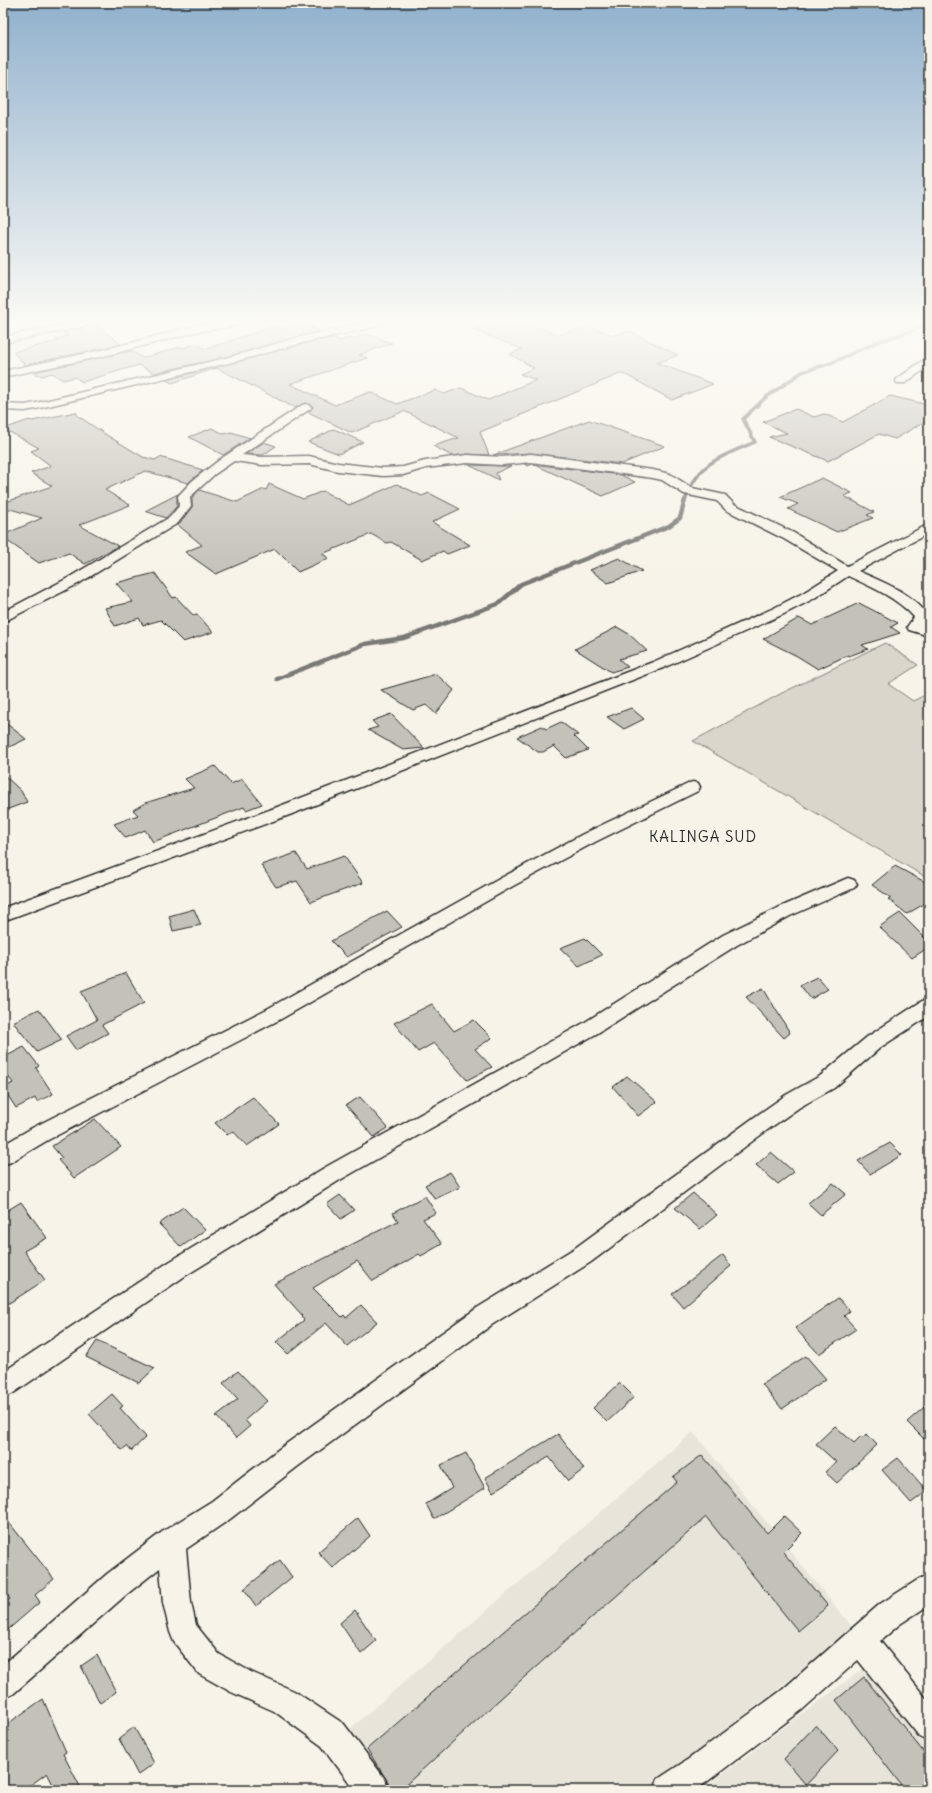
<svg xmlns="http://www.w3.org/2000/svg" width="932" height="1793" viewBox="0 0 932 1793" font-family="Delius,sans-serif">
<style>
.built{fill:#e8e4da}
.green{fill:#dad6cc;stroke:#82807c}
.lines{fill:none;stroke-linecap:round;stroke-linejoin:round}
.stream-far1{stroke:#7a7874;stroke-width:3.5}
.stream{stroke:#7a7874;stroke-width:4.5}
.building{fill:#c4c1b9;stroke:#2b2b2b}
.minor-casing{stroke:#2b2b2b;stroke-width:3}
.minor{fill:#f7f3e8;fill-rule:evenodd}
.labels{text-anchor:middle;stroke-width:4;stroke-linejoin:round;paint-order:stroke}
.quarter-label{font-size:15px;letter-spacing:1px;fill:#2b2b2b;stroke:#f7f3e8}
</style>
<rect width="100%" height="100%" fill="#f7f3e8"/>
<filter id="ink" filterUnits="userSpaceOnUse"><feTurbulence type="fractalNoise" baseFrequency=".025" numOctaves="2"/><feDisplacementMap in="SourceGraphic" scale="8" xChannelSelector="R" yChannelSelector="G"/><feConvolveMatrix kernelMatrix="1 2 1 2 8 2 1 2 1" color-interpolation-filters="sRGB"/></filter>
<g filter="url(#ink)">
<g class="built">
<path d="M693,1432l161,197 -204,161h-264l-42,-56z"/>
<path d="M865,1667l64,76v47h-228z"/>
</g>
<path class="green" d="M885,643l33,22 -30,19 25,17 16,-8v186l-236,-138 89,-48z"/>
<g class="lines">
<path class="stream-far1" d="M685,501c12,-39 36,-44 70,-59l-12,-23 22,-21 37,-26 29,-9 46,-21 52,-17"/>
<path class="stream" d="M277,679l88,-35 39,-6 94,-34 23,-20 148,-58 11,-8 5,-18"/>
</g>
<g class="building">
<path d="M93,323l28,21 -96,21 -12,-13 45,-11 -2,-2 12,-3 -5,-4 23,-5z"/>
<path d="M301,323l18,8 -89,25 -76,17 -15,-8 -57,17 -7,-5 -12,3 -11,-7 -10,3 -4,-2 -3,1 -2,-3 98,-21 12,7 37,-11 3,1 13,-4 10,5 68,-23 5,4z"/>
<path d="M495,323h7l10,4 14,-4 33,12 29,-9 25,9 16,-4 49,24 -21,8 56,21 -41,16 -46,-25 -6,-1 -140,58 9,23 -22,-1 -15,2 -19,-10 26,-8 -55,-27 -52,22 -44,-21 5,-5 -6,-4 -12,5 -78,-40 -45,15 -6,-3 140,-37 27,-5 7,3 9,-3 4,1 14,-5 25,9 -33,12 8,3 -77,26 45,21 35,-13 27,12 38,-14 9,4 17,-6 27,12 48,-20 -16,-6 14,-6 -24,-14 12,-5 -49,-19z"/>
<path d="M890,396l39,9v14l-34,20 -16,-5 -51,27 -59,-24 18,-4 -24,-11 33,-13 18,8 10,-3 19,8z"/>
<path d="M76,412l2,4 30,20 35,21 12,3 5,-3 43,13 -15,13 -43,-12 -40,19 25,15 -51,20 39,21 -33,18 -16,-11 -30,10 -36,-25v-3l39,-17 -39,-11v-4l49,-17 -21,-13 20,-7 -20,-15 8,-3 -35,-19 25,-9 3,1z"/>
<path d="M589,420l76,26 -43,18 -91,-11 -38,2z"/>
<path d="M212,428l12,6 7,-2 19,6 -27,17 -34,-18z"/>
<path d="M334,429l29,13 -24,12 -31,-12z"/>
<path d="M264,442l12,4 -13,9 -17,-1z"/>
<path d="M524,464h7l90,11 14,7 -32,14 -70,-32 -5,2z"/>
<path d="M469,465l33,1h9l-15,7 3,7z"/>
<path d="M822,478l30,15 -8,3 30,16 -7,3 6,3 -36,14 -49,-23 10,-5 -18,-7z"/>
<path d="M269,484l34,15 20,-8 26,14 48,-21 25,12 7,-3 31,16 -28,13 38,23 -23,9 -4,-3 -21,9 -31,-18 -4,1 -16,-9 -49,20 7,4 -31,14 -23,-23 -59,25 -31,-22 17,-7 -24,-20 14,-18v-9l7,-8 38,12 27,-13 2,1z"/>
<path d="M178,494l-1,2v10l-11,12 -21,-7z"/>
<path d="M619,558l23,13 -34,12 -18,-13z"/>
<path d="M155,573l18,25 3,-1 17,18 4,-1 16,18 -30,10 -22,-22 -18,5 -4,-7 -24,8 -10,-18 28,-6 -17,-19z"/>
<path d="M859,603l39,20 -7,4 9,6 -38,12 6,4 -19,7 -1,-1 -30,14 -21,-13 -34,-17 36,-21 13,7z"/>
<path d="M617,627l12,7 18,17 -28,8 9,8 -17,5 -36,-23z"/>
<path d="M436,674l18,16 -18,24 -10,-9 -13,5 -32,-20z"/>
<path d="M631,708l13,11 -20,10 -17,-12z"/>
<path d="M391,714l33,34 -21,2 -35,-20 10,-3 -6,-6z"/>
<path d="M3,721l23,18 -23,11z"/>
<path d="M561,722l17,13 -4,1 14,14 -22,8 -12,-12 -11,6h-5l-21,-15 25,-11 4,3z"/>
<path d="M215,766l16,18 11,-5 20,25 -16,6 -2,-3 -91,35 -8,-12 -19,8 -12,-14 24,-9 -5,-5 12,-7 49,-15 -9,-9z"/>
<path d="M3,774l18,17 6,11 -24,9z"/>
<path d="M296,853l11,16 37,-13 19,27 -52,19 -14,-21 -21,6 -15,-22z"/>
<path d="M895,866l34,18v17l-22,13 -19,-15 3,-1 -19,-13z"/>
<path d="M194,909l7,16 -28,6 -4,-15z"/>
<path d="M387,911l15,16 -55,30 -16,-16z"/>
<path d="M900,913l29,29v5l-17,11 -33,-31z"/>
<path d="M585,938l17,17 -23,11 -19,-18z"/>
<path d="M126,973l18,30 -42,22 6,8 -32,17 -10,-14 31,-16 -16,-29z"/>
<path d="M817,977l11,12 -17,10 -11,-14z"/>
<path d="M763,988l27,45 -6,5 -38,-41z"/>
<path d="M432,1004l22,27 20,-11 18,18 -17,11 17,18 -25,13 -33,-37 -16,9 -24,-29z"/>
<path d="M39,1009l23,31 -25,12 -24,-30z"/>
<path d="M24,1047l15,19 -3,2 17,26 -16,8 -2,-4 -19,10 -13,-20 10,-5 -10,-13v-12z"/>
<path d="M627,1076l30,26 -19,14 -25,-29z"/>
<path d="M253,1097l26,27 -32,22 -14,-15 -6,4 -12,-12z"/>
<path d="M360,1097l28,31 -14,9 -28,-32z"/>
<path d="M95,1119l26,28 -47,31 -16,-18 4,-2 -10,-12z"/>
<path d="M890,1143l12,12 -32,19 -12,-13z"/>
<path d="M771,1152l23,20 -16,12 -22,-19z"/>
<path d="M450,1172l10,15 -25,12 -10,-14z"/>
<path d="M833,1183l13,11 -25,21 -13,-12z"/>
<path d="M693,1193l24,22 -17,14 -25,-21z"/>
<path d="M340,1195l14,15 -13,9 -14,-15z"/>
<path d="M425,1196l11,17 -13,6 19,25 -21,12 -2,-2 -46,27 -16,-20 -44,27 29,29 2,-2 2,3 15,-13 16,17 -30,24 -21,-23 -38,31 -12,-12 28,-22 -3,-4 1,-1 -28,-31 124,-63 -5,-8z"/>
<path d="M21,1202l26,36 -23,13 21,29 -42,27v-94z"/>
<path d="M183,1207l22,23 -24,17 -22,-23z"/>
<path d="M723,1255l8,11 -48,41 -11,-13z"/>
<path d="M838,1298l12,13 -6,5 12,13 -37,25 -24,-26z"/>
<path d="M97,1341l58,27 -16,15 -53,-26z"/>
<path d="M806,1356l20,23 -44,30 -20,-25z"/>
<path d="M238,1371l29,30 -22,19 5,6 -14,12 -20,-22 22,-17 -15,-16z"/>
<path d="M620,1383l14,14 -27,25 -14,-14z"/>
<path d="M112,1394l11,12 -3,2 26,29 -15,14 -4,-5 -5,4 -33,-36z"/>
<path d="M929,1403v41l-22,-22z"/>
<path d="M835,1426l19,17 7,-7 2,1 4,-3 10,11 -40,38 -12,-11 11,-10 -20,-18z"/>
<path d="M558,1434l26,35 -16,12 -19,-24 -56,35 -8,-14z"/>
<path d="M466,1453l19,35 -51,31 -8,-15 26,-16 -11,-23z"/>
<path d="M702,1455l65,78 17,-17 18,17 -19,19 45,54 -30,25 -92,-114 -195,172 -111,101h-7l-26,-41 310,-267 -4,-5z"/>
<path d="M898,1458l29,33 -16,12 -29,-33z"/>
<path d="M3,1515l51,64 -19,16 5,7 -37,32v-29l7,-6 -7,-10z"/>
<path d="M358,1518l12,18 -37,32 -15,-16z"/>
<path d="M280,1560l12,17 -36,29 -12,-17z"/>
<path d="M355,1610l21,31 -15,13 -21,-31z"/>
<path d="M97,1655l19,37 -16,11 -19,-37z"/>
<path d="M864,1677l65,82v31h-24l-69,-90z"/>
<path d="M43,1699l23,53 -3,2 19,36h-26l-9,-17 -23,17h-21v-63z"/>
<path d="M816,1725l22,26 -32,34 -22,-26z"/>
<path d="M134,1727l20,36 -16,12 -19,-36z"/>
</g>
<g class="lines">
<defs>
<g id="minor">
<path d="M73,323h18l-5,3 -83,17v-6z"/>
<path d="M216,323h23l-5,3 -38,6 -88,23 -105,22v-6l104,-22 88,-23z"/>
<path d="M365,323h18l-1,2 -76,17 -69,19 -201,48 -11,2 -22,-1v-6l22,1 11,-2 194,-46 74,-21z"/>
<path d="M929,358v8l-24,17h-8l-1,-2 1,-2 28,-20z"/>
<path d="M306,404l6,3 -2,2 -68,46 20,2 47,-1 29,7 45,5 20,-1 22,-6 42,-6 35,2 29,-3 122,16 17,4 22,14 33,7 9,9 60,29 53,33 82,-42v9l-71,38c25,11 55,22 71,46l-6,8 6,2v9l-20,-6 -2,-3 7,-10c-17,-19 -42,-30 -66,-41l-35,23 -29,15 -121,54 -371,146 -289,107v-13l277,-102 373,-144 121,-54 29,-15 35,-22 -54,-32 -58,-29 -9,-9 -33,-7 -22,-14 -9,-2 -122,-16 -29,3 -35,-2 -41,5 -23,7 -20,1 -45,-5 -29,-7 -47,1 -28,-4 -19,13 -25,23 1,9 -13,17 -100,61 -75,38v-10l65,-34 102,-61 9,-11 -1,-10 14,-15 30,-23 80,-53z"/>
<path d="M692,782l6,1 2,4 -2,4 -103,51 -82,44 -232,133 -233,121 -37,22 -8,3v-20l29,-17 235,-119 234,-131 82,-44z"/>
<path d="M848,878l6,2 3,4 -3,4 -64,28 -53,29 -141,89 -256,146 -155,96 -173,118 -9,4v-26l166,-110 155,-94 258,-144 141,-89 55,-27z"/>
<path d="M929,999v17l-48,31 -47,41 -34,19 -30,21 -179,134 -98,62 -196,143 -67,52 -44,30 5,54 5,22 23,29 32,18 43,19 50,33 41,55 4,11h-34l-33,-44 -48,-35 -43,-19 -32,-18 -25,-32 -4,-10 -7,-29 -3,-35 -33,26 -114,100 -10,5v-34l104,-91 55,-42 50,-31 67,-52 198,-141 98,-60 181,-132 30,-21 34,-19 47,-39 55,-36z"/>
<path d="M929,1575v30l-29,19 -20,17 49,61v39l-10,-5 -61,-76 -56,50 -106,80h-42l4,-11 32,-21 92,-68 98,-86 39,-25z"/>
</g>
</defs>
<use href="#minor" class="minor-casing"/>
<use href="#minor" class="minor"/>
</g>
</g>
<linearGradient id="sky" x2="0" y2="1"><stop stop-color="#91b1cd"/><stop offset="0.56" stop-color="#fbfaf5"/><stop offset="1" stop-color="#fbfaf5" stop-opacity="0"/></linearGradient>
<rect width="932" height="574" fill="url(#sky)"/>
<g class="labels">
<g class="quarter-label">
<text x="703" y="842">KALINGA SUD</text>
</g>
</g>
<rect width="932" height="1793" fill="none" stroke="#f7f3e8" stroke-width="16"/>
<rect x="8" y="8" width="916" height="1777" fill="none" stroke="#2b2b2b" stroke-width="1.5" filter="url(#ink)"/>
</svg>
